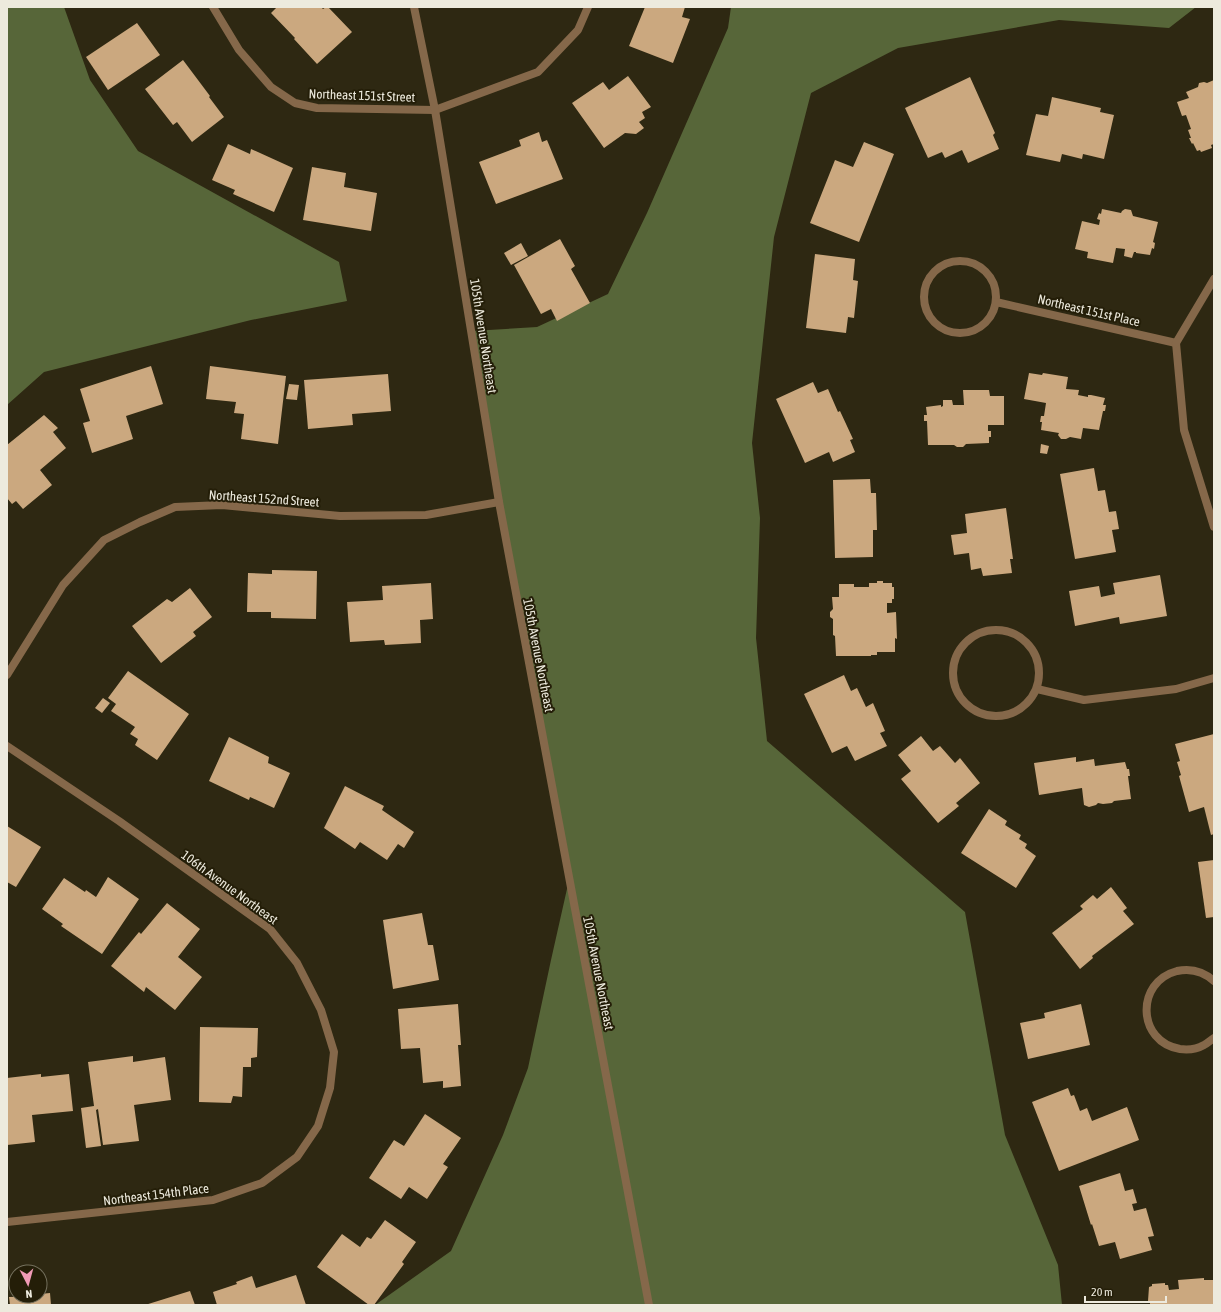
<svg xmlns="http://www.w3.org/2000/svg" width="1221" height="1312" viewBox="0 0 1221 1312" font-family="'Asap Condensed',sans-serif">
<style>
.forest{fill:#576639}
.building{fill:#cba87f}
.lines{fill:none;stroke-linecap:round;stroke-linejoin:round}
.minor{stroke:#85684a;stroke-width:8}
.labels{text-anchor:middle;stroke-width:4;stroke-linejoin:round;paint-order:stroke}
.street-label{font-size:13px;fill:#edeadd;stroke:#241e08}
</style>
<rect width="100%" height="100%" fill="#2e2812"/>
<g class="forest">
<path d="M7,7h57l26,73 48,71 201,111 8,39 -96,19 -207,52 -37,33z"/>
<path d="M731,7h465l-27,21 -110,-8 -161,28 -87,45 -37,144 -22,206 8,75 -4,120 11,103 198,171 40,223 53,130 4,40h-687l76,-54 52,-116 25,-67 23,-108 18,-80 -97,-549 65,-4 71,-33 39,-81 81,-185z"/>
</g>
<g class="building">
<path d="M277,7h44l2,2 3,-2h2l24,25 -35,32 -23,-25 1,-1 -24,-25z"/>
<path d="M645,7h40l-3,10 8,2 -17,44 -44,-17z"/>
<path d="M137,23l23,32 -52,35 -22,-33z"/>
<path d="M183,60l27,36 -1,1 15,20 -32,25 -15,-20 -4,3 -28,-36z"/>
<path d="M628,76l23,31 -9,5 3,6 -6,4 5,6 -8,6 -11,-1 -21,15 -32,-45 31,-21 6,8z"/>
<path d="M970,77l25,56 -2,2 6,14 -31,14 -6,-13 -17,8 -3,-6 -14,6 -23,-50z"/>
<path d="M1214,80v58l-1,1 1,5 -3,1 1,3 -11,4 -1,-2 -3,1 -4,-8 -1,1 -3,-6h2l-3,-8 3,-1 -5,-14 -4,1 -5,-14 12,-4 -3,-6 12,-5 1,-4 5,-1 3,1z"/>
<path d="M1052,97l49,11 -1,4 14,3 -10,44 -21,-5 -1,5 -20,-5 -2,8 -34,-7 10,-41 12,2z"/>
<path d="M539,132l3,10 5,-2 16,39 -67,25 -17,-42 42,-16 -2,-6z"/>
<path d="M864,142l30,12 -35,88 -49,-19 25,-63 18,7z"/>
<path d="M228,144l22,10 1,-5 42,19 -19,44 -41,-18 2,-4 -23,-10z"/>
<path d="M312,167l34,6 -2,14 33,6 -6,38 -68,-11z"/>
<path d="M1102,209l19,4 1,-2 3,-2 6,1 2,6 25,6 -5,20 2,1 -1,6 -2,-1 -2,7 -14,-2v-1h-2l-2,6 -8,-2 1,-7 -9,-1 -3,15 -26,-5 1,-6 -13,-3 7,-28 17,4 1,-5 -3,-1 2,-6 2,1z"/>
<path d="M560,239l15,27 -4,3 19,34 -33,18 -6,-12 -10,5 -27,-49z"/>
<path d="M521,243l7,13 -17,9 -7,-12z"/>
<path d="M815,254l40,5 -2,21 5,1 -4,37 -6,-1 -2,16 -40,-5z"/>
<path d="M151,366l12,38 -37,12 7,23 -41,14 -9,-30 7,-2 -10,-32z"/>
<path d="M210,366l76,10 -8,68 -37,-5 3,-25 -10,-1 2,-11 -30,-3z"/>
<path d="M1029,373l13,2 1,-2 25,4 -2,12 13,1 -1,5 10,2v-2h3l14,3 -2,7h3l-1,6h-2l-4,19 -16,-2 -2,11 -11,-2 -4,2h-5l-3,-4 1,-2 -18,-3 1,-8h-2l1,-6h3l2,-13 -22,-4z"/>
<path d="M388,374l3,37 -39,3 1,11 -45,4 -4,-49z"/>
<path d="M813,382l5,11 10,-4 10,23 2,-1 13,28 -3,1 5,12 -22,10 -4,-10 -24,11 -29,-64z"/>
<path d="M289,384l10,1 -2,15 -11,-1z"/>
<path d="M963,390h26l1,6h14v29h-16v6h3v6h-2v6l-23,1 -3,3h-6l-3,-2h-26l-1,-24h-3v-6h3l-1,-8 15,-2v2l2,-1v-6h9l1,5h11z"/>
<path d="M44,415l14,13 -5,4 13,16 -26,22 12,15 -29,24 -7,-8 -4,3 -5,-6v-53z"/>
<path d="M1041,444l8,2 -2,8 -7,-1z"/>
<path d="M1094,468l4,23 7,-1 4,22 7,-1 3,18 -7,1 4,22 -41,7 -15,-85z"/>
<path d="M870,479l1,14h5l1,37h-4v27l-38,1 -2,-78z"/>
<path d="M1006,508l7,51h-3l2,14 -29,3 -2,-8 -10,2 -2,-17 -15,2 -3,-20 16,-2 -2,-19z"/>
<path d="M272,570l45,1 -1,48 -45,-1v-6h-24l1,-39 24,1z"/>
<path d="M1160,575l7,41 -47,8 -1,-7 -44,9 -6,-35 30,-5 2,11 14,-3 -2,-11z"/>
<path d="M877,581h6v2h9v4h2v12h-2v4h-5v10l9,-1 1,27 -2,-1v14h-18v3h-6v1h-35l-1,-20 -2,-1v-16l-3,-2v-5l3,-3 -1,-12h7v-13h15v3h15v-4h8z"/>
<path d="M431,583l2,36 -13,1 1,23 -36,2 -1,-5 -34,2 -3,-40 36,-2 -1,-14z"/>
<path d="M190,588l22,29 -19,15 3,4 -35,27 -29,-37 35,-27 5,3z"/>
<path d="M128,671l61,43 -32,46 -22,-15 3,-6 -8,-5 5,-7 -24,-16 5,-7 -8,-6z"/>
<path d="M844,675l7,16 6,-3 9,19 7,-4 12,28 -5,2 7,13 -32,15 -8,-15 -15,7 -28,-59z"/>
<path d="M103,698l7,5 -8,10 -7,-5z"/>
<path d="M1214,734v100l-3,1 -7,-28 -15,5 -10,-36 2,-1 -4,-13 3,-1 -5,-17z"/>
<path d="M921,736l12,15 7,-5 15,17 5,-5 20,25 -24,20 3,3 -21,17 -37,-44 10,-8 -13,-16z"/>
<path d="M229,737l40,20 -1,6 22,10 -16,35 -24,-11 -1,3 -40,-19z"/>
<path d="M1076,757v5l18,-3 1,7 30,-4 2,7h2l1,7h-2l3,23 -17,2 -2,2 -9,1 -5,-1 -2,2 -7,2 -5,-2 -2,-17 -43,7 -5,-32z"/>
<path d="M345,786l39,20 -2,4 32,22 -10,16 -6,-4 -11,16 -27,-18 -5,7 -31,-21z"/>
<path d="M989,809l18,12 -2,4 16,10 -2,4 8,5 -2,4 11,8 -20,32 -55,-35z"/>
<path d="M7,826l34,21 -25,40 -9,-5z"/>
<path d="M1214,860v57l-8,1 -8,-56z"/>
<path d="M108,877l31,22 -37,55 -41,-28 2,-2 -21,-15 22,-31 21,14 1,-2 10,7z"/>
<path d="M1111,887l16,21 -4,3 11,13 -42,32 1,2 -13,11 -28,-36 31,-24 -3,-3 13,-11 4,4z"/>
<path d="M167,903l33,26 -22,28 24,20 -27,33 -29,-23 -2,5 -33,-26 28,-34 2,2z"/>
<path d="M422,913l6,32h5l6,35 -46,9 -10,-69z"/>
<path d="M458,1004l3,41h-3l3,41 -18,2v-7l-20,2 -3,-35 -19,1 -3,-40z"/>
<path d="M1081,1004l9,41 -62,14 -8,-36 25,-5 -1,-5z"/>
<path d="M200,1027l58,1 -1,29 -6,1v9h-8l-1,30 -9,-1 -2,7 -32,-1z"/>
<path d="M133,1056v6l32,-5 6,43 -37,5 5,36 -36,4 -5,-36 -2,1 5,36 -15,2 -5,-40 13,-2 -6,-44z"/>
<path d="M41,1074v3l28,-3 4,37 -41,4 3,27 -28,3v-67z"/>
<path d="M1068,1088l3,8 3,-1 6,16 7,-3 5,13 35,-14 12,33 -80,31 -27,-69z"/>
<path d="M425,1114l36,24 -18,26 5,3 -21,32 -18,-12 -8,12 -32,-21 25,-38 10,6z"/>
<path d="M1120,1173l5,18 8,-2 4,14 -5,1 2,7 12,-3 8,28 -6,1 4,13 -32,9 -5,-17 -16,4 -7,-22 -1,1 -12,-39z"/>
<path d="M385,1220l31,22 -14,20 2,2 -30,41h-5l-52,-38 25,-33 18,13 7,-10 4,2z"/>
<path d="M296,1275l10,30h-89l-4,-13 24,-8 -1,-2 16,-6 4,12z"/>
<path d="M1204,1278v2h10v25h-64v-4h-2l1,-14 3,-1v-2l13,-1v2h3l1,5 10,-1 -1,-9z"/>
<path d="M190,1291l5,14h-50z"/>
<path d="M50,1293l1,12h-41l-1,-8 31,-1v-2z"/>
</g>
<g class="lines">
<g class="minor">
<path d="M213,7l26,43 32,37 24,16 22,5 118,2 103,-38 40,-42 10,-23"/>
<path d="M414,7l21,103 64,392 150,803"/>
<circle cx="960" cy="297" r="36"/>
<path d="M996,302l180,41"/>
<path d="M1176,343l8,87 30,97"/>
<path d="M1176,343l38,-64"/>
<circle cx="996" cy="673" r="43"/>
<path d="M7,675l56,-90 41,-45 36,-18 35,-15 47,-2 118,11 86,-1 73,-13"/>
<path d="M1037,689l47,11 92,-11 38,-11"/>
<path d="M7,746l112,75 151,108 27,34 24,47 13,42 -4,36 -12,38 -21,31 -35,26 -49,17 -206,22"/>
<path d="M1214,981c-10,-9 -23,-13 -37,-10 -42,11 -40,71 3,78 8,1 17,0 24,-4 4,-2 7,-5 10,-7"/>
</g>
</g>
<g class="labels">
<g class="street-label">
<text transform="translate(362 95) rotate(2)" y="5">Northeast 151st Street</text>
<text transform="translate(1089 310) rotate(13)" y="5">Northeast 151st Place</text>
<text transform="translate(484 336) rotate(81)" y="5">105th Avenue Northeast</text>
<text transform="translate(264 498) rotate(4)" y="5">Northeast 152nd Street</text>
<text transform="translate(539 655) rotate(79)" y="5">105th Avenue Northeast</text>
<text transform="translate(230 887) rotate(36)" y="5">106th Avenue Northeast</text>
<text transform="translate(599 973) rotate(79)" y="5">105th Avenue Northeast</text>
<text transform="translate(156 1194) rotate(-7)" y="5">Northeast 154th Place</text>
</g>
</g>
<rect width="1221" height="1312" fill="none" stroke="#edeadd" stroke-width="16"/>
<g transform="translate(28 1284) rotate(174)"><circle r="19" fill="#241e08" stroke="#74705d"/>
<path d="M0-3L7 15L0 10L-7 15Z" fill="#f09ab6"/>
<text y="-6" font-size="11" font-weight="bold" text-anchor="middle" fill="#edeadd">N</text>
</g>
<path d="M1085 1296v6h81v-6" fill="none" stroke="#edeadd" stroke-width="2"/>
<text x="1091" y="1296" font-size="12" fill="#edeadd" stroke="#241e08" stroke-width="3" paint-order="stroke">20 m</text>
</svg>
